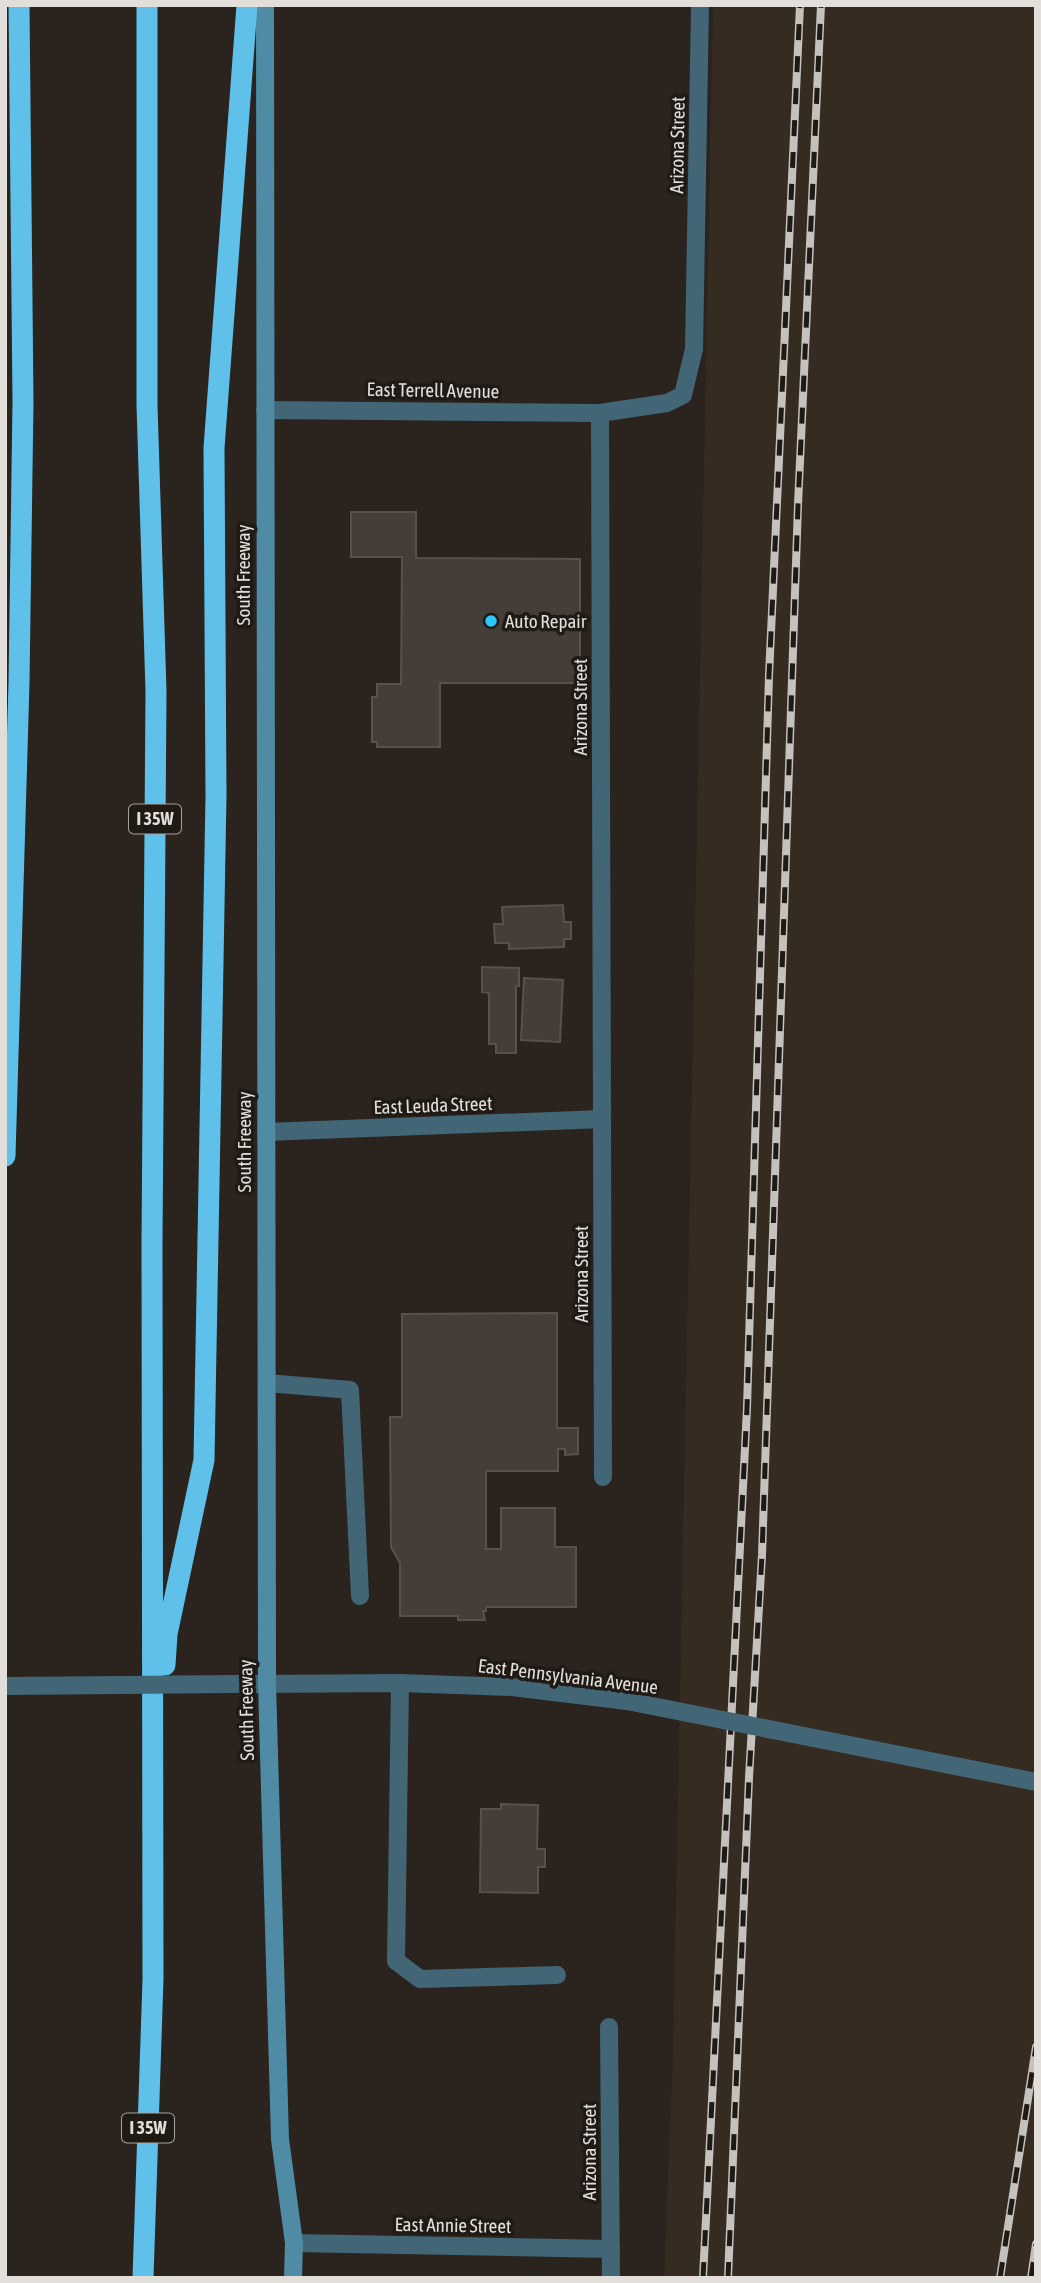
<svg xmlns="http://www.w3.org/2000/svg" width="1041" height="2283" viewBox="0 0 1041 2283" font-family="'Asap Condensed',sans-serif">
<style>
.built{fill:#362b20}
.building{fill:#453e38;stroke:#58514b;stroke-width:2}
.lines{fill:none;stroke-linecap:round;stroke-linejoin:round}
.service{stroke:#426676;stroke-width:18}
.minor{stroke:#426676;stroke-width:18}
.tertiary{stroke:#426676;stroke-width:18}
.secondary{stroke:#4f8ba5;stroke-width:18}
.motorway{stroke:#5fc1ea;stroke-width:21}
.rail-casing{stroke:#c5c1bd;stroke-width:8}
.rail{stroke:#201a15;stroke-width:5;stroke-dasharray:16;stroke-linecap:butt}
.tertiary-bridge{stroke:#426676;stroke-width:18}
.poi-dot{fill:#29c8ff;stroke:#201a15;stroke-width:2.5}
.labels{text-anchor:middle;stroke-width:7;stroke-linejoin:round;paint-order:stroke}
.shield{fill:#201a15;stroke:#a8a39f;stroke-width:2}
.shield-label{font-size:18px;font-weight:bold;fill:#e2deda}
.street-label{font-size:19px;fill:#e2deda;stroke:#201a15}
.poi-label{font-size:19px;fill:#e2deda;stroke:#201a15;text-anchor:start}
</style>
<rect width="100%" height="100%" fill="#2a231e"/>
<path class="built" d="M713,5h323v2273h-372l9,-222z"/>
<g class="building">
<path d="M351,512h65v46l164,1v124h-140v64h-63v-5h-5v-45h5v-13h24l1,-127h-51z"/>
<path d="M563,905l1,17h7v17h-7v8l-55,2v-6h-14l-1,-19h9l-1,-17z"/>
<path d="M482,967l37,1v18h-3v67h-20v-9h-7v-51l-7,-1z"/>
<path d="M524,978l39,2 -3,62 -39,-2z"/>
<path d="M557,1313v115h21v26l-13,1v-6h-7v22h-72v78h15v-41h54v39h21v60h-90v4h-3l2,9h-27v-4h-58v-53l-9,-16 -1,-130h12v-103z"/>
<path d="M501,1804l37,1 -1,44h8v18h-7v26l-58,-1 1,-83h20z"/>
</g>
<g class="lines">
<g class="service">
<path d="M267,1383l83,7 10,206"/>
<path d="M400,1683l-4,278 24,18 137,-4"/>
</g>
<g class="minor">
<path d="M265,410l335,3 67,-10 16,-8 11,-46 6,-344"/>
<path d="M600,413l3,1064"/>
<path d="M266,1132l336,-13"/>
<path d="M609,2027l2,251"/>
<path d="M294,2243l317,6"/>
</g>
<path class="tertiary" d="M234,1684l166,-1 112,4 115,14"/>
<path class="secondary" d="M265,5l2,1678 13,456 14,104 -1,35"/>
<g class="motorway">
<path d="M5,1156l14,-473 4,-282 -4,-396"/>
<path d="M165,1665l2,-31 37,-174 12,-664 -2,-348 33,-443"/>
<path d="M143,2278l10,-299 -1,-735 4,-553 -9,-286v-400"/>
</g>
<defs>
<g id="rail">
<path d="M703,2278l44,-870 22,-732 31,-671"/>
<path d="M728,2278l21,-500 13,-223 36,-1050 23,-500"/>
<path d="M1000,2278l36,-231"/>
<path d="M1031,2278l5,-34"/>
</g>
</defs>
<use href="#rail" class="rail-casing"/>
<use href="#rail" class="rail"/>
<g class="tertiary-bridge">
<path d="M5,1686l229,-2"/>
<path d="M627,1701l409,81"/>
</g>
</g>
<circle class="poi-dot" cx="491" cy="621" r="7"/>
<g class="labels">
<g class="shield">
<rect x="129" y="804.5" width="52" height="29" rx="5"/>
<rect x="122" y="2113.5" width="52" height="29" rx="5"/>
</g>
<g class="shield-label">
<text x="155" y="825">I 35W</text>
<text x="148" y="2134">I 35W</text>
</g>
<g class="street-label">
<text transform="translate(677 145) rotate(-89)" y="7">Arizona Street</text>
<text transform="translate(433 390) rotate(1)" y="7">East Terrell Avenue</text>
<text transform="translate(243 575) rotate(-90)" y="7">South Freeway</text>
<text transform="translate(580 707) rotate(-90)" y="7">Arizona Street</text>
<text transform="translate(433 1105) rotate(-2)" y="7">East Leuda Street</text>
<text transform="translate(244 1142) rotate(-90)" y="7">South Freeway</text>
<text transform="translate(581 1274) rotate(-90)" y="7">Arizona Street</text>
<text transform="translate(568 1676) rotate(7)" y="7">East Pennsylvania Avenue</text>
<text transform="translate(246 1710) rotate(-91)" y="7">South Freeway</text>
<text transform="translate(589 2152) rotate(-90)" y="7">Arizona Street</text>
<text transform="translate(453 2225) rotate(1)" y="7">East Annie Street</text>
</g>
<g class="poi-label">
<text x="505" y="628">Auto Repair</text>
</g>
</g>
<rect width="1041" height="2283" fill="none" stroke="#e2deda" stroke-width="14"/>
</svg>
